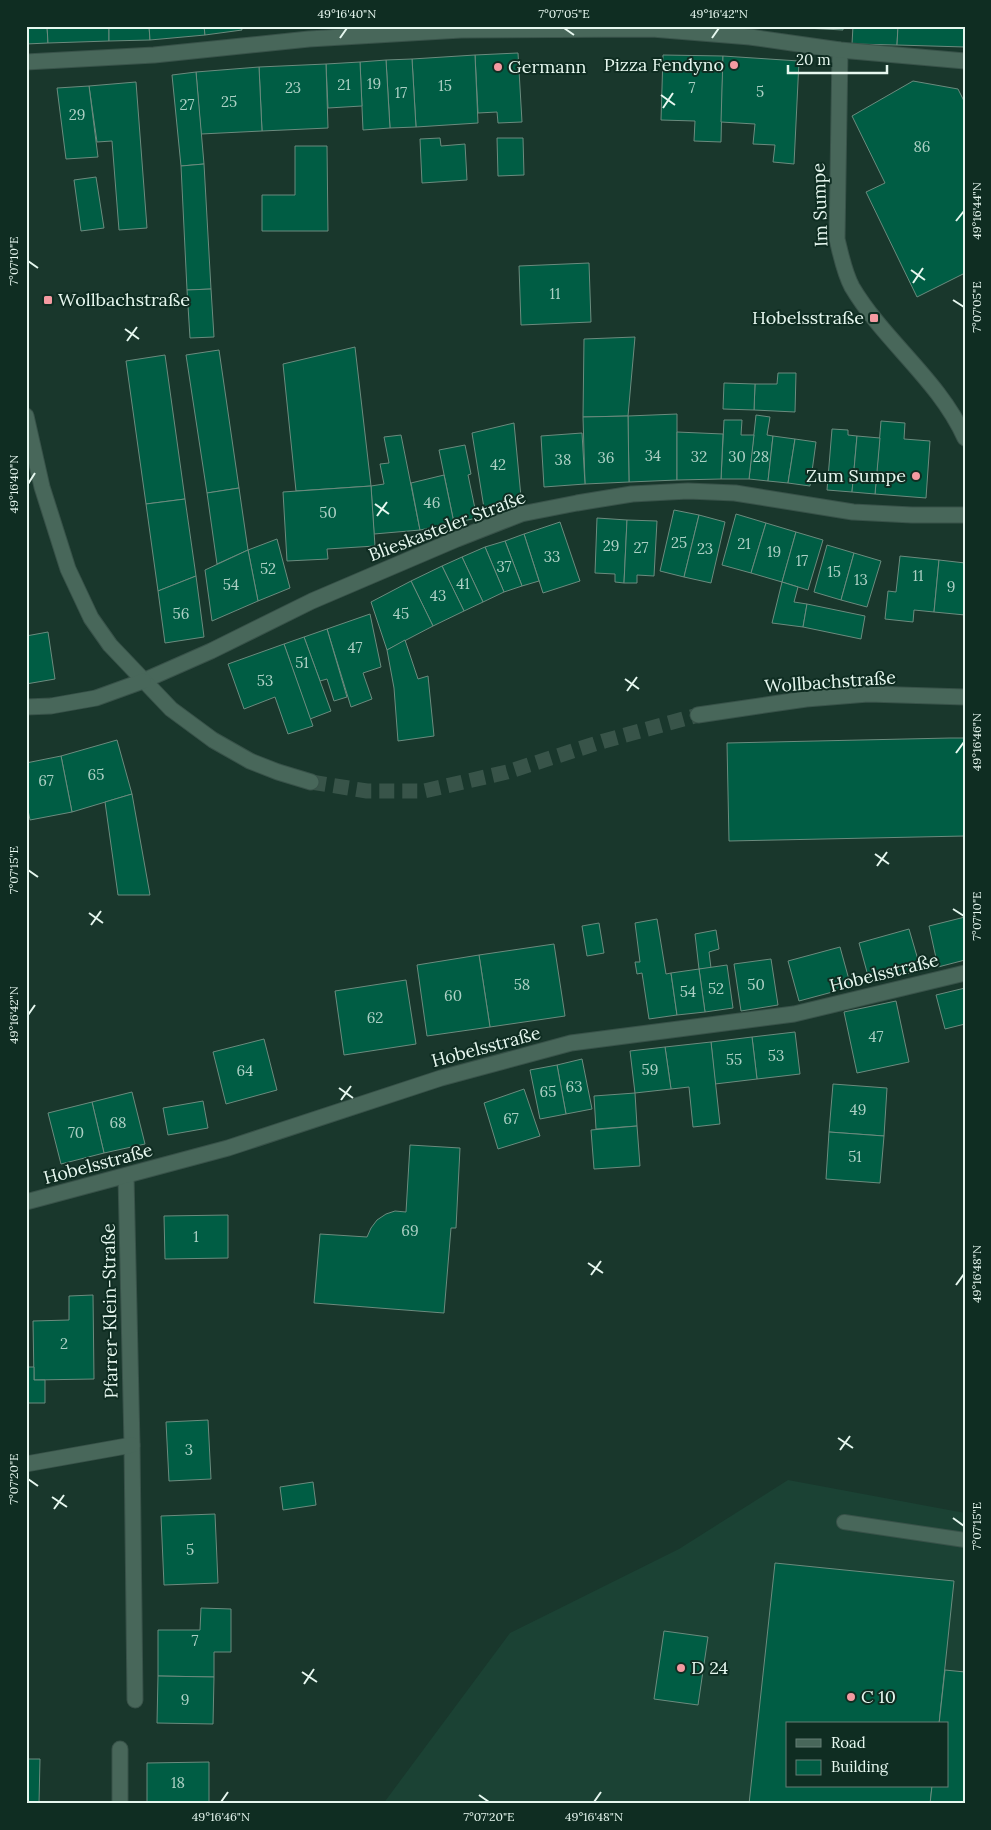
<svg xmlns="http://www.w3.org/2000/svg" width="991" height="1830" viewBox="0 0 991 1830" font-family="Lora,serif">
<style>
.built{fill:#1b4234;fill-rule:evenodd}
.building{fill:#005d44;stroke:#6b8b7e}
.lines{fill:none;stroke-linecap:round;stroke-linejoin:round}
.secondary-tunnel{stroke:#385449;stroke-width:15;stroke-dasharray:15 8;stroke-linecap:butt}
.lane-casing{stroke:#385249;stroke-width:16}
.street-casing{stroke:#385249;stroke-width:17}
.secondary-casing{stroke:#385249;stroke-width:17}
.lane{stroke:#48675a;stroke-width:14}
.street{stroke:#48675a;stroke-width:15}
.secondary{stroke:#48675a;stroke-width:15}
.ticks{fill:none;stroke:#e6f7ef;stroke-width:2}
.poi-dot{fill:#f49aa1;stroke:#0f2d22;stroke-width:2}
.labels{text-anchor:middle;stroke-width:4;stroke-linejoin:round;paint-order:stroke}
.number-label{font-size:15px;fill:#acd0c4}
.poi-label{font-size:18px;fill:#e6f7ef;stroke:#0f2d22;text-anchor:start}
.street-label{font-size:18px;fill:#e6f7ef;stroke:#0f2d22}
.neatline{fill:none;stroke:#e6f7ef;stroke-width:2}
.ticks-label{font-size:12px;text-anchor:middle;fill:#e6f7ef}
</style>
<rect width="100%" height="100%" fill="#19372c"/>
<path class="built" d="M788,1480l177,33v291h-582l127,-171 169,-84zM787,1724h160v62h-160z"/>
<g class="building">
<path d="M26,26h21l1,17 -22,1z"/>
<path d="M47,26h62v15l-61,2z"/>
<path d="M109,26h40l1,14 -41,1z"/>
<path d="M149,26h55l1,9 -55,5z"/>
<path d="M204,26h37l1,4 -37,5z"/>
<path d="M805,26h38v4l-38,-2z"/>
<path d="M853,26h45l-1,19 -45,-1z"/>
<path d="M898,26h67v21l-68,-2z"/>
<path d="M518,53l4,69 -24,1 -1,-11 -19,1 -3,-58z"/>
<path d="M475,55l3,68 -62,4 -4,-68z"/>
<path d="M663,55l60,1 -2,86 -27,-1 1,-20 -34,-1z"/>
<path d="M723,56l76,5 -5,103 -21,-2 2,-17 -22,-1 2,-20 -34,-2z"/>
<path d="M412,59l4,68 -26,1 -4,-68z"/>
<path d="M386,60l4,68 -27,2 -3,-68z"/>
<path d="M360,62l2,44 -34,2 -2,-44z"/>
<path d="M326,64l2,64 -66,3 -3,-64z"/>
<path d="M259,67l3,64 -61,3 -5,-62z"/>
<path d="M196,72l8,92 -23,2 -9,-91z"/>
<path d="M913,81l45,8 7,14v170l-48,24 -51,-105 19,-9 -33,-67z"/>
<path d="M136,82l11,146 -28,2 -7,-89 -15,1 -8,-56z"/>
<path d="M89,86l9,71 -32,2 -9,-71z"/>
<path d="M440,138l1,8 24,-2 2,36 -45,3 -2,-44z"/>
<path d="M497,138h26l1,37 -26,1z"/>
<path d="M295,146h32l1,85h-66v-36h33z"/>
<path d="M204,164l7,125 -24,1 -6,-124z"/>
<path d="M96,177l8,51 -23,3 -7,-51z"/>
<path d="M589,263l2,59 -70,3 -2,-59z"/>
<path d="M211,289l3,48 -24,1 -3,-48z"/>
<path d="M635,337l-7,79 -45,1 1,-78z"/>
<path d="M355,347l16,139 -75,5 -13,-127z"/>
<path d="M219,350l20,138 -32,5 -21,-138z"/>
<path d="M165,355l20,144 -39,5 -20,-143z"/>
<path d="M778,373h18l-1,39 -41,-2 1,-26h22z"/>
<path d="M724,383l31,1 -1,26 -31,-1z"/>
<path d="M677,414v66l-48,2 -1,-66z"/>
<path d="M756,415l14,2 -3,18 6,1 -5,45 -19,-2z"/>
<path d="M628,416l1,66 -44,2 -2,-67z"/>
<path d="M724,420h18l-1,15h13l-5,44h-28z"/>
<path d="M881,421l24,2 -1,16 26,2 -4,57 -51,-4z"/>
<path d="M514,423l7,74 -37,11 -12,-75z"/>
<path d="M832,429l16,1v5l9,1 -5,56 -25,-2z"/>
<path d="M677,432l46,2 -2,45 -44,1z"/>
<path d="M582,433l3,51 -41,3 -3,-51z"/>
<path d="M401,435l19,95 -46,4 -3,-48 13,-2 -4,-20 9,-1 -5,-26z"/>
<path d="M773,436l22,3 -7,44 -20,-2z"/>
<path d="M857,436l23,2 -5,56 -23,-2z"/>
<path d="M795,439l21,3 -6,44 -22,-3z"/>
<path d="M465,445l6,29 -3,1 9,43 -23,5 -15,-73z"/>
<path d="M444,475l10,48 -34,7 -9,-47z"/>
<path d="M371,486l4,60 -48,3 1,10 -41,2 -4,-69z"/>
<path d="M239,488l9,62 -31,14 -10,-71z"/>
<path d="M185,499l11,77 -38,15 -12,-87z"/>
<path d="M674,510l25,5 -15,62 -24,-6z"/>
<path d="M736,514l30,9 -15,50 -29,-8z"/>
<path d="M699,515l26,7 -14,61 -27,-6z"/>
<path d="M597,518l30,2 -3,63 -9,-1v-8l-20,-1z"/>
<path d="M627,520l30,1 -3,55 -17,-1v8h-13z"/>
<path d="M560,522l20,59 -37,12 -19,-59z"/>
<path d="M766,523l30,9 -14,50 -31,-9z"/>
<path d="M796,532l27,8 -15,50 -26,-8z"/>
<path d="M524,534l15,47 -17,5 -17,-45z"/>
<path d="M277,539l13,49 -32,13 -10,-51z"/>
<path d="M505,541l17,45 -18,6 -19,-45z"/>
<path d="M827,545l27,8 -13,47 -27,-8z"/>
<path d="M485,547l19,45 -21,10 -21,-45z"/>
<path d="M248,550l10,51 -46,20 -7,-51z"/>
<path d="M854,553l27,8 -14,46 -26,-7z"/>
<path d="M900,556l39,4 -5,52 -20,-2 -1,12 -28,-3 3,-28 8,1z"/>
<path d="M462,557l21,45 -19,9 -22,-45z"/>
<path d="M939,560l26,3v52l-31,-3z"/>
<path d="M442,566l22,45 -31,15 -22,-45z"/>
<path d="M196,576l8,61 -39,6 -7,-52z"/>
<path d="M411,581l22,45 -46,24 -16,-48z"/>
<path d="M782,582l16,5 -4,15 13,2 -4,23 -31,-4z"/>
<path d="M807,604l58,12 -4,23 -58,-12z"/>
<path d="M370,614l11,53 -18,6 9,26 -21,8 -24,-78z"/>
<path d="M327,629l20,68 -13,4 -7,-22 -7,2 -16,-44z"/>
<path d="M48,632l7,47 -29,5v-48z"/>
<path d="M304,637l27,74 -21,8 -26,-75z"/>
<path d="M405,640l13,39 10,-3 6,60 -36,5 -4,-53 -7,-38z"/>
<path d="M284,644l29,82 -25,8 -13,-37 -31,12 -16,-45z"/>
<path d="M950,738h15v98l-236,5 -2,-98z"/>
<path d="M117,740l15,54 -60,18 -11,-56z"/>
<path d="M61,756l11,56 -42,8 -4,-20v-37z"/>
<path d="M132,794l18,101h-32l-13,-93z"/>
<path d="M965,917v43l-27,7 -9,-41z"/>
<path d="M657,919l9,55 5,-1 6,42 -28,4 -7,-46 -5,1 -2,-12h5l-5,-39z"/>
<path d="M599,923l5,30 -17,3 -5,-30z"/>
<path d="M909,929l12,41 -51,13 -11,-40z"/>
<path d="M716,930l3,19 -10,3 2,16 -12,1 -4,-35z"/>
<path d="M554,944l11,72 -75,11 -11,-72z"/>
<path d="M840,947l11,40 -52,14 -11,-40z"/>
<path d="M479,955l11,72 -63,9 -10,-71z"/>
<path d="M771,959l7,46 -37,6 -7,-47z"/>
<path d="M727,965l6,43 -28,4 -6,-43z"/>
<path d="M699,969l6,43 -28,3 -6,-42z"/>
<path d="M406,980l10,64 -72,11 -9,-64z"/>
<path d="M965,988v36l-20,5 -9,-34z"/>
<path d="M896,1001l13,61 -52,11 -13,-61z"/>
<path d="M795,1032l5,42 -43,5 -5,-42z"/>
<path d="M752,1037l5,42 -42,5 -4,-42z"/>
<path d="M264,1039l13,51 -51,14 -13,-52z"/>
<path d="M711,1042l9,82 -27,3 -4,-40 -18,2 -6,-42z"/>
<path d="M665,1047l6,42 -36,4 -5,-42z"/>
<path d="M582,1059l10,50 -26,5 -9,-49z"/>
<path d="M557,1065l9,49 -26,5 -10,-49z"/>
<path d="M833,1084l54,4 -3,48 -55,-4z"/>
<path d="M524,1089l16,47 -42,13 -14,-46z"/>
<path d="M132,1092l13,52 -41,9 -12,-51z"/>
<path d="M635,1093l2,33 -41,3 -2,-33z"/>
<path d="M203,1101l5,27 -40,7 -5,-27z"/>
<path d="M92,1102l12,51 -43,11 -13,-51z"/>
<path d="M637,1126l3,40 -46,3 -3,-39z"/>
<path d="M829,1132l55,4 -4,47 -54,-4z"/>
<path d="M410,1145l50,3 -4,80h-5l-7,85 -130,-10 6,-69 47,3 4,-9 6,-8 9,-6 9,-3 11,1z"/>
<path d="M228,1215v43l-63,1 -1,-43z"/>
<path d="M93,1295l1,84 -60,1 -1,-59 36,-1v-24z"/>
<path d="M26,1367h8v13h11v23h-19z"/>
<path d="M208,1420l3,59 -42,2 -3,-59z"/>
<path d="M313,1482l3,23 -33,5 -3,-23z"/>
<path d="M215,1514l3,69 -54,2 -3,-69z"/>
<path d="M775,1563l179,18 -15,143h-152v62h145l-2,18h-181z"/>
<path d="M201,1608l30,1v43h-17v25l-56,-1v-46h42z"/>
<path d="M664,1631l44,6 -10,68 -44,-6z"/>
<path d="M945,1670l20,2v132h-35l2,-18h15v-62h-8z"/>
<path d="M158,1676l56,1 -1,47 -56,-1z"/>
<path d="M26,1759h14l-1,45h-13z"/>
<path d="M209,1762v42h-62v-41z"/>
</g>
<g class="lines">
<path class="secondary-tunnel" d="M311,782l56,9h57l83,-19 97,-31 94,-26"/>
<defs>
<path id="lane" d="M844,1522l121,18"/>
<g id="street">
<path d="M840,50l-3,189c4,16 7,33 15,48 32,54 87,93 113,151"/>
<path d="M26,62l128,-7 155,-16 152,-9 191,-1 98,8 90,13 125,11"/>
<path d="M143,681l68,-30 101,-50 145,-62 64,-25 56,-11 55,-9 56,-3 47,2 118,19 59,3h53"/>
<path d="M126,1176l6,269 3,255"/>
<path d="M26,1202l202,-54 213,-70 130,-35 223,-29 171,-41"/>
<path d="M26,1464l106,-19"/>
<path d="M120,1749v55"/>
</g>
<g id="secondary">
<path d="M26,416l16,71 26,82 23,49 19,27 61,64 42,31 37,21 28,11 33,10"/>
<path d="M26,707l25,-1 45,-8 47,-17"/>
<path d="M698,715l108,-16 62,-5 97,3"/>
</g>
</defs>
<use href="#lane" class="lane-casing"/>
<use href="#street" class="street-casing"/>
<use href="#secondary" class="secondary-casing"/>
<use href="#lane" class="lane"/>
<use href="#street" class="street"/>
<use href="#secondary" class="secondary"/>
</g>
<path class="ticks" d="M564,28l10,7M340,38l7,-10M712,38l7,-10M661,95l14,10M663,108l10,-15M956,221l8,-10M28,261l10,7M911,270l14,10M913,283l10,-15M953,300l11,7M125,329l14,10M127,341l10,-14M28,484l7,-11M375,504l14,10M377,516l10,-14M625,679l14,10M627,691l10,-14M956,753l8,-11M875,854l14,10M877,866l10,-14M28,870l10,7M953,909l11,7M89,913l14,10M91,925l10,-14M28,1015l7,-10M339,1088l14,10M341,1100l10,-14M588,1263l15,10M591,1275l10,-14M956,1285l8,-11M838,1438l15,10M840,1450l10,-14M28,1479l10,7M52,1497l15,10M54,1509l10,-14M953,1518l11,8M302,1672l15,10M304,1684l10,-15M479,1795l10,7M221,1802l7,-10M594,1802l7,-10"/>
<g class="poi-dot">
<circle cx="734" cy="65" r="5"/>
<circle cx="498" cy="67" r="5"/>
<rect x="43" y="295" width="10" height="10" rx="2.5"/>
<rect x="869" y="313" width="10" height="10" rx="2.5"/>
<circle cx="916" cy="476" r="5"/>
<circle cx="681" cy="1668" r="5"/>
<circle cx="851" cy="1697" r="5"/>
</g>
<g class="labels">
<g class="number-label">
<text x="374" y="89">19</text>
<text x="344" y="90">21</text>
<text x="445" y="91">15</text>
<text x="293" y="93">23</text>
<text x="692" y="93">7</text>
<text x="760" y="97">5</text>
<text x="401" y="98">17</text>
<text x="229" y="107">25</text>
<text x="187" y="110">27</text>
<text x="77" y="120">29</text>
<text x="922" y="152">86</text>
<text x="555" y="299">11</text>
<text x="653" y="461">34</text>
<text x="699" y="462">32</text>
<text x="737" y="462">30</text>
<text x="761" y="462">28</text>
<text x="606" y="463">36</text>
<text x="563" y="465">38</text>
<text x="498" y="470">42</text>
<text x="432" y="508">46</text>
<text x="328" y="518">50</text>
<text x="679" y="548">25</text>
<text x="744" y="549">21</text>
<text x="611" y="551">29</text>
<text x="641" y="553">27</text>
<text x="705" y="554">23</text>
<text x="774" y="557">19</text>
<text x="552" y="562">33</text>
<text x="802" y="566">17</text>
<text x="504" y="572">37</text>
<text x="268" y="574">52</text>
<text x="834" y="577">15</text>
<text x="918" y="581">11</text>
<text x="861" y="585">13</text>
<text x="463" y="589">41</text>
<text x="231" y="590">54</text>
<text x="951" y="592">9</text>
<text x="438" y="601">43</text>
<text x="181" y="619">56</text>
<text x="401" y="619">45</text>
<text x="355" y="653">47</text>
<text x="302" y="668">51</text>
<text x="265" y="686">53</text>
<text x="96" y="780">65</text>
<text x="46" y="786">67</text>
<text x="522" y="990">58</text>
<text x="756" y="990">50</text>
<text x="716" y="994">52</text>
<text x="688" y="997">54</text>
<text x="453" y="1001">60</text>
<text x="375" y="1023">62</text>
<text x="876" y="1042">47</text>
<text x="776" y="1061">53</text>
<text x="734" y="1065">55</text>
<text x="650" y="1075">59</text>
<text x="245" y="1076">64</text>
<text x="574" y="1092">63</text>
<text x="548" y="1097">65</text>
<text x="858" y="1115">49</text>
<text x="511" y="1124">67</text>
<text x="118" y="1128">68</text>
<text x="76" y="1138">70</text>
<text x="855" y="1162">51</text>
<text x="410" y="1236">69</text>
<text x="196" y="1242">1</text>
<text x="64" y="1349">2</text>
<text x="189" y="1455">3</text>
<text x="190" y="1555">5</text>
<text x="195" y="1646">7</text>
<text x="185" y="1705">9</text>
<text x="178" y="1788">18</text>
</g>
<g class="poi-label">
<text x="724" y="71" text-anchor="end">Pizza Fendyno</text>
<text x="508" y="73">Germann</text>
<text x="58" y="306">Wollbachstraße</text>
<text x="864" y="324" text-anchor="end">Hobelsstraße</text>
<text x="906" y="482" text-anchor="end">Zum Sumpe</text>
<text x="691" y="1674">D 24</text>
<text x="861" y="1703">C 10</text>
</g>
<g class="street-label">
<text transform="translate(820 205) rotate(-92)" y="6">Im Sumpe</text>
<text transform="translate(447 526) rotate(-21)" y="6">Blieskasteler Straße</text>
<text transform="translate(830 682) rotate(-4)" y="6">Wollbachstraße</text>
<text transform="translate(884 973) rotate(-14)" y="6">Hobelsstraße</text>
<text transform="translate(486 1047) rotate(-15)" y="6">Hobelsstraße</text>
<text transform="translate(98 1164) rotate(-15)" y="6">Hobelsstraße</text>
<text transform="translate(110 1311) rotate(-91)" y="6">Pfarrer-Klein-Straße</text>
</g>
</g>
<rect width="991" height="1830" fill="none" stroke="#0f2d22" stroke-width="55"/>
<rect x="786" y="1722" width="162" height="65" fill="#0f2d22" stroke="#657e74"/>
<rect x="796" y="1739" width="25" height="8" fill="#48675a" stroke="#657e74"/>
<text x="831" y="1748" font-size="15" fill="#e6f7ef">Road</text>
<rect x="796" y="1760" width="25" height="15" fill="#005d44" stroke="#657e74"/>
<text x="831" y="1772" font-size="15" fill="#e6f7ef">Building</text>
<path d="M788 65v8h99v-8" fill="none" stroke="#e6f7ef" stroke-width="2.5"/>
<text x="796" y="65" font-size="15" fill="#e6f7ef" stroke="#0f2d22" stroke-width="4" paint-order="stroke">20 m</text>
<rect x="28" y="28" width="936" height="1774" class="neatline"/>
<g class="ticks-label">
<text x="347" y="18">49°16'40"N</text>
<text x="564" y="18">7°07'05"E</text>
<text x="719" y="18">49°16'42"N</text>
<text transform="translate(977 211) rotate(-90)" y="4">49°16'44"N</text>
<text transform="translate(14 261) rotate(-90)" y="4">7°07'10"E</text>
<text transform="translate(977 307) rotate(-90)" y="4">7°07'05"E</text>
<text transform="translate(14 484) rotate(-90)" y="4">49°16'40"N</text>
<text transform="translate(977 742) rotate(-90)" y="4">49°16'46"N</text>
<text transform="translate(14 870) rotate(-90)" y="4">7°07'15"E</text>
<text transform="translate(977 916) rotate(-90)" y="4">7°07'10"E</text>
<text transform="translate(14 1015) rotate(-90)" y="4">49°16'42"N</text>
<text transform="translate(977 1274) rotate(-90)" y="4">49°16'48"N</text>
<text transform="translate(14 1479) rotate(-90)" y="4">7°07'20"E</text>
<text transform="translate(977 1526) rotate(-90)" y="4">7°07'15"E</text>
<text x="221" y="1821">49°16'46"N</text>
<text x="489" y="1821">7°07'20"E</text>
<text x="594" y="1821">49°16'48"N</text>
</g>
</svg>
